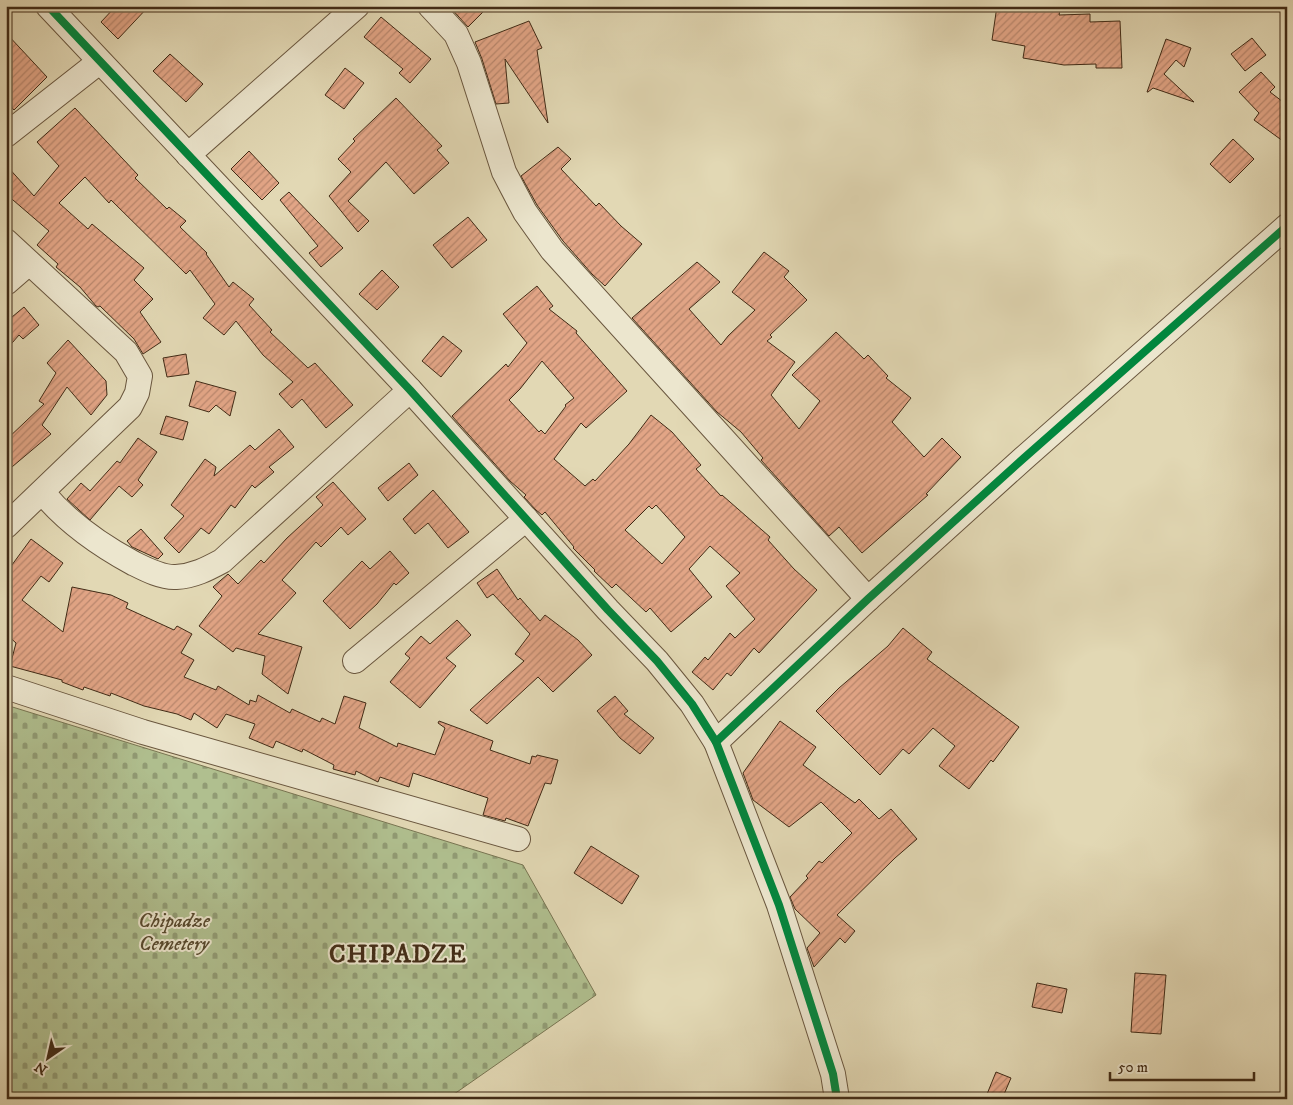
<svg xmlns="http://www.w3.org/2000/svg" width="1293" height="1105" viewBox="0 0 1293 1105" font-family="'IM FELL DW Pica',serif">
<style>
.cemetery{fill:url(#cemetery-stones);stroke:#787552}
.building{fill:url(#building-hatch);stroke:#412b16;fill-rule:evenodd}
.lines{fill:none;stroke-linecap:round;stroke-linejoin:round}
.minor-casing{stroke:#69563e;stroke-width:26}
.minor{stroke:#ece6ce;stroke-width:24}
.cycleway-casing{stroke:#ece6ce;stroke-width:11}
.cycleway{stroke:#00873e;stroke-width:8}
.labels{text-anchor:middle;stroke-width:4;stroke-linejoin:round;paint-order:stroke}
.park-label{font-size:20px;font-style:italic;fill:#57492e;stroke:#ece6ce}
.district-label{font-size:25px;font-weight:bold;letter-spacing:1px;fill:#412b16;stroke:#ece6ce}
</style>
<defs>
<pattern id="cemetery-stones" width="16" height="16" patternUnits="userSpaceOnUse" patternTransform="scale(1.25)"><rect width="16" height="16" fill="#b0bf8f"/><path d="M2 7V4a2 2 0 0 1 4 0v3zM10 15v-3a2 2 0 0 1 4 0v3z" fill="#919b74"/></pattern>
<pattern id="building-hatch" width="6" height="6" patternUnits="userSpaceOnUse" patternTransform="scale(1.25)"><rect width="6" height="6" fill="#e2a586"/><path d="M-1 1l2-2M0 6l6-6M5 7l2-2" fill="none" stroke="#b9876d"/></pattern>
</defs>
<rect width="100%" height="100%" fill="#e2d8b4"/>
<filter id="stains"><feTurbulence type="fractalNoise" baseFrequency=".004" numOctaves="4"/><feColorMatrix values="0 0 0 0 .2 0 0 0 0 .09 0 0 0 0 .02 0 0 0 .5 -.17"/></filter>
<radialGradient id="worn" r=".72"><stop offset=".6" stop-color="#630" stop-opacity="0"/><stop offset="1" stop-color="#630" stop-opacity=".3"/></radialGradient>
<path class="cemetery" d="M6,705l517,160 73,130 -149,104h-441z"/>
<g class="building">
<path d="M116,6h33l-31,33 -17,-17z"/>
<path d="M449,6h40l-21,21z"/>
<path d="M997,6h64l-2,9 31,-1v8l30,-1 2,47h-26v-4l-32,1 -41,-7 2,-12 -33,-6z"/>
<path d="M381,17l50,42 -21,24 -11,-10 4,-4 -39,-32z"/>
<path d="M529,21l13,27 -5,2 11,73 -43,-64 4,44 -13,1 -14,-45 -7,-17z"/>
<path d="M6,33l41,44 -33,33 -8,-9z"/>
<path d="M1252,38l14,17 -21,16 -14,-17z"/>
<path d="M1166,39l25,9 -7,19 -8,-7 -12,14 30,28 -41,-14 -5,4h-1z"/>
<path d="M170,54l33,30 -17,18 -33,-31z"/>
<path d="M345,68l19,15 -20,26 -19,-14z"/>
<path d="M1261,72l14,15 -5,5 17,13v39l-33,-24 5,-7 -20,-21z"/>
<path d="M396,98l46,48 -5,4 12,13 -35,31 -28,-32 -38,39 21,20 -11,11 -29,-36 22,-24 -13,-13 17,-18 -2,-2z"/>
<path d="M75,108l63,67 -3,3 32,31 2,-2 17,14 -6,6 27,26 -1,1 23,33 4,-5 21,17 -5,6 23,25 -2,2 38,36 7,-5 38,42 -27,23 -24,-29 -10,9 -13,-14 14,-12 -30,-27 -27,-34 -12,14 -21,-17 12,-14 -25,-34 -4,4 -75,-74 -2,3 -24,-26 -26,26 29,26 4,-5 52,44 -10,12 19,19 -13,13 21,30 -18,12 -9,-15 -34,-33 -2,1 -2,-1 -16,-19 -24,-20 2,-3 -21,-19 12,-14 -43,-37v-29l28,31 25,-30 -22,-24z"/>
<path d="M1233,139l21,20 -24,24 -20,-19z"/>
<path d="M558,147l13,12 -10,10 35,37 3,-3 22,23 21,18 -37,42 -13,-12 -29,-33 -26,-36 -16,-29z"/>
<path d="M249,151l30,32 -17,17 -31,-31z"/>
<path d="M289,192l54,56 -22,19 -12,-14 9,-7 -38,-46z"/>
<path d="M468,217l19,23 -35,28 -19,-23z"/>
<path d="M764,252l25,19 -5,6 23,23 -37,35 2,2 -5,4 28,21 -24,33 28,34 21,-28 -28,-26 44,-43 28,27 4,-4 20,21 -2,2 25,20 -19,24 32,35 18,-19 19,19 -35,37 2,1 -66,58 -23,-26 -10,9 -68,-76 2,-2 -22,-26 -24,-20 -85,-94 65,-56 23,20 -31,27 32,36 7,-9 27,-26 -23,-18z"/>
<path d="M382,270l17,17 -22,23 -18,-16z"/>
<path d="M537,286l16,20 -4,3 28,22 -1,2 51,58 -41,37 -5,-5 -27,36 31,27 8,-7 2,2 34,-37 22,-29 21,17 29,33 -5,4 25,27 1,-1 48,42 -2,3 26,29 23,21 -58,63 -5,-5 -23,28 -4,-3 -14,17 -21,-18 13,-15 3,3 22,-27 5,5 20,-19 -29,-33 14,-13 -30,-27 -21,23 23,28 -41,35 -21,-24 -4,4 -30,-28 -4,4 -18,-17 1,-1 -22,-22 1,-1 -29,-35 -3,3 -6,-5 -12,-13 2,-2 -16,-14 -58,-65 54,-52 2,3 19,-24 -24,-29zM542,361l32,37 -9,7 1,1 -21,28 -4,-4 -2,2 -30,-32 11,-11zM656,505l29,32 -23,27 -37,-34 24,-24 3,3z"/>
<path d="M24,307l15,18 -16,14 -4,-4 -13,15v-28z"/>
<path d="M443,336l19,15 -21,26 -19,-16z"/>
<path d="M68,340l38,41 1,14 -16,20 -24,-28 -25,38 9,9 -45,38v-32l38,-36 -5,-3 17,-28 -9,-10z"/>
<path d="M186,354l3,20 -22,3 -4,-19z"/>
<path d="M196,381l40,11 -6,24 -14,-11 -7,7 -20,-6z"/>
<path d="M166,416l22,6 -5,18 -23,-6z"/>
<path d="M279,429l15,18 -25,20 5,5 -19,16 -3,-3 -17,23 -4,-3 -22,29 -8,-6 -22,25 -15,-15 20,-22 -13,-11 34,-46 11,8 -2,9 36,-31 5,5z"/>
<path d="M138,438l19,14 -19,28 5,5 -11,12 -13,-11 -29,34 -23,-21 14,-16 9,8 27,-30 3,2z"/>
<path d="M409,463l9,12 -30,26 -10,-13z"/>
<path d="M333,482l33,37 -18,16 -7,-8 -20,20 -5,-5 -34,38 14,13 -38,41 44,13 -14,47 -26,-20 3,-18 -29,-8 -3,4 -34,-26 23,-30 -9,-9 15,-13 10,10 23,-24 3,3 23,-25 36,-33 -7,-8z"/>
<path d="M433,490l36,42 -21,16 -20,-25 -13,11 -12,-15z"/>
<path d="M141,529l22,25 -5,5 -26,-12 -5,-6z"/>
<path d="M31,539l32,24 -14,19 -8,-6 -19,24 41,32 9,-45 39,8 17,8 -2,5 48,22 3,-4 15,8 -11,19 13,7 -10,17 32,13 2,-4 31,19 1,-5 6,2 2,-7 32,18 2,-4 28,13 2,-4 13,6 9,-28 22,7 -7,25 38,19 1,-4 37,12 10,-27 -7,-5 1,-2 54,20 -3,9 40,14 2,-8 4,1 1,-2 21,5 -7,24 -6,-1 -17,43 -22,-8 -1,3 -22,-6 5,-17 -75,-25 -4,14 -29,-10 -2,5 -22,-11 -1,4 -22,-6 1,-4 -31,-16 -1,3 -26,-11 -3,7 -24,-10 6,-14 -29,-10 -9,14 -23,-15 -3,7 -14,-6 -33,-8 -33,-13 -1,3 -26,-9 -1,3 -21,-8v-2l-52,-14 6,-23 -10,-9v-61z"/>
<path d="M390,551l19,22 -13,12 -2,-2 -17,21 -27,25 -27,-28 39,-40 8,8z"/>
<path d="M497,569l21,31 2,-2 20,23 5,-6 33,25 14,15 -39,37 -15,-15 -51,47 -17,-14 54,-49 -9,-7 15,-20 -37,-40 -6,4 -10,-15z"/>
<path d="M457,620l14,15 -25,23 10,8 -36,42 -30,-26 20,-24 -5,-4 16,-18 9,8z"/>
<path d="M903,628l29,24 -5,7 92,68 -26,35 -2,-2 -22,29 -30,-23 16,-20 -22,-18 -24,26 -6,-5 -23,26 -64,-64 23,-23 49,-42z"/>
<path d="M615,696l13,15 -4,3 30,24 -14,16 -20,-16 -23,-27z"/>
<path d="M780,721l36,26 -13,18 52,38 4,-4 20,20 12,-10 26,30 -22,19 -58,57 18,16 -10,12 -5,-5 -26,29 -7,-19 13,-15 -25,-24 -5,-12 18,-19 -2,-2 13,-15 3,2 30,-30 -31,-31 -32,25 -36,-27 -10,-27z"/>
<path d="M591,846l48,30 -17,28 -48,-31z"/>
<path d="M1135,973l31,2 -5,59 -30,-2z"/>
<path d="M1037,983l30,6 -5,24 -30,-6z"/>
<path d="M996,1072l15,6 -9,21h-17z"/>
</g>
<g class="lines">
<defs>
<g id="minor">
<path d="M48,6l362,384 198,220 49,51 35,43 24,38 63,163 54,169 4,25"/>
<path d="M430,6l26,28 13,29 35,109 21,40 27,38 316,349"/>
<path d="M6,135l93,-73"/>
<path d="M188,155l169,-149"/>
<path d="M6,241l120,111 14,24 -3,17 -7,14 -124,119"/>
<path d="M6,283l23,-20"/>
<path d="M43,493c25,30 55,51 90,70 12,6 29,15 43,14 18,-1 31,-8 46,-16l188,-171"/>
<path d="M355,661l171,-142"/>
<path d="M6,687l137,45 375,107"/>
<path d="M716,742l152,-143 156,-141 263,-232"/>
</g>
</defs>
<use href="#minor" class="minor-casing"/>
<use href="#minor" class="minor"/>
<defs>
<g id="cycleway">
<path d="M48,6l362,384 198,220 49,51 35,43 24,38 63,163 54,169 4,25"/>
<path d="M716,742l152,-143 156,-141 263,-232"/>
</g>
</defs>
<use href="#cycleway" class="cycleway-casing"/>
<use href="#cycleway" class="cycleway"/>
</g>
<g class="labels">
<g class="park-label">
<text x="174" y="927">Chipadze<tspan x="174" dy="23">Cemetery</tspan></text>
</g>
<g class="district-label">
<text x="398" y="962">CHIPADZE</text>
</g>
</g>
<rect width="1293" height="1105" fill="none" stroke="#e2d8b4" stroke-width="25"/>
<rect x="8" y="8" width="1278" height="1090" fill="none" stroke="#412b16" stroke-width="2.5"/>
<rect x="12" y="12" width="1268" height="1080" fill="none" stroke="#412b16"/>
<g transform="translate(48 1058) rotate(214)" stroke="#ece6ce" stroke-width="4" paint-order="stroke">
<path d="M0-4L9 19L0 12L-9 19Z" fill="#412b16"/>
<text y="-8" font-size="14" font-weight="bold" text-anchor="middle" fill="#412b16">N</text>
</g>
<path d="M1110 1072v8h144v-8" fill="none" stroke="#412b16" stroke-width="2.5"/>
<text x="1118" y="1072" font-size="15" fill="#412b16" stroke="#ece6ce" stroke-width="4" paint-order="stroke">50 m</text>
<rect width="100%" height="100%" filter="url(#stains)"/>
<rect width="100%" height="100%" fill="url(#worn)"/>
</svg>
